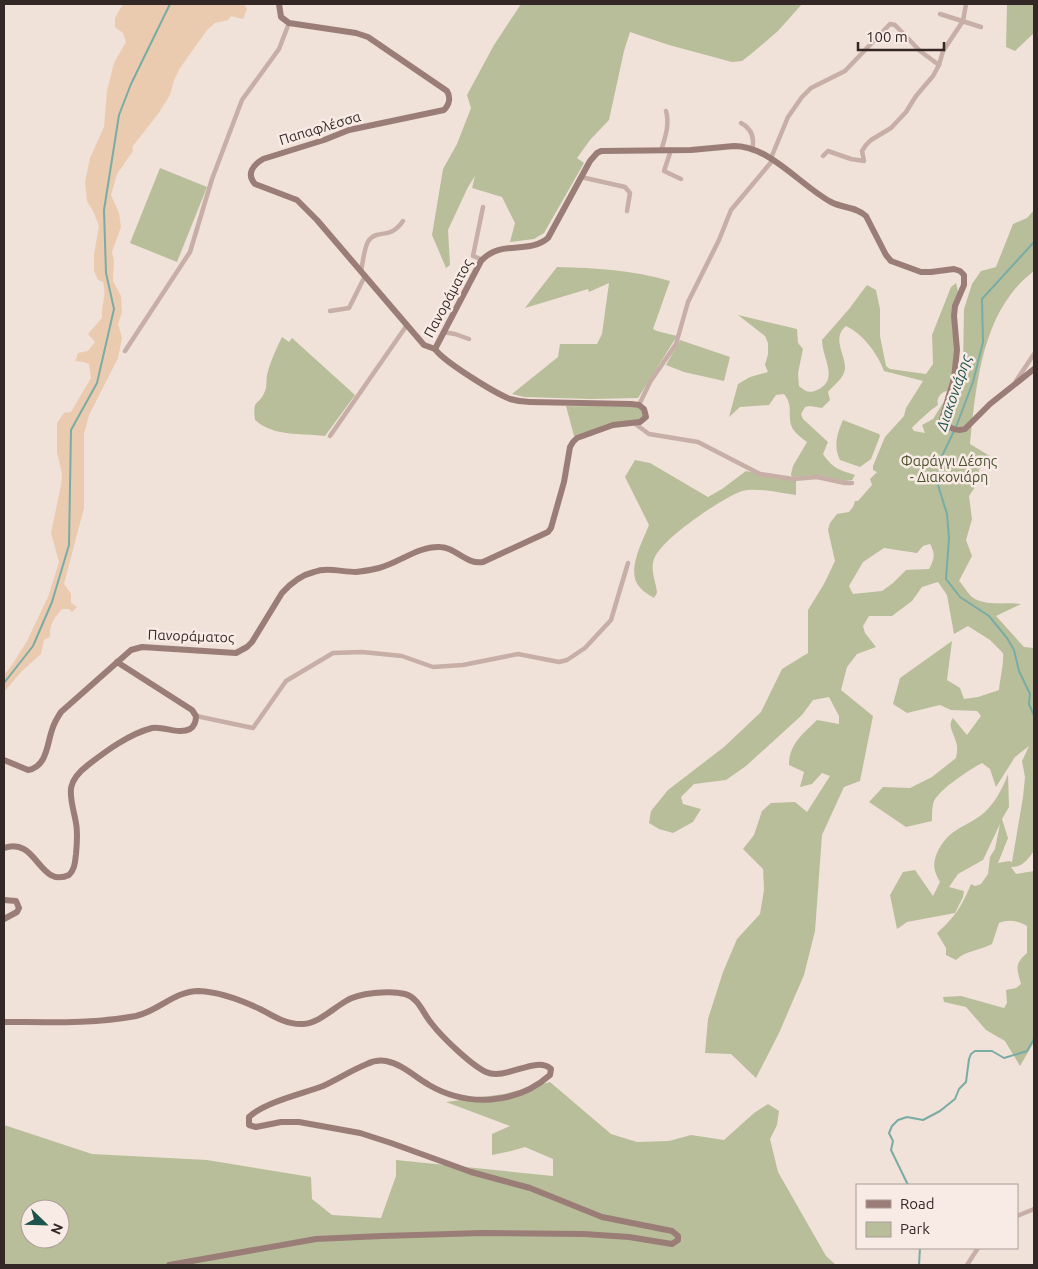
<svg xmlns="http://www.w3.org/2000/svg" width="1038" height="1269" viewBox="0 0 1038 1269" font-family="Ubuntu,sans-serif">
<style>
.green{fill:#b9be9a;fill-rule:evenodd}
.sand{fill:#ebcbb0}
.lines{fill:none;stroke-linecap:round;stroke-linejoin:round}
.stream{stroke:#79aca4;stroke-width:2}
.street{stroke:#c7aea6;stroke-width:4.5}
.secondary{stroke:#9b7d77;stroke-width:6}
.labels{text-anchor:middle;stroke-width:5;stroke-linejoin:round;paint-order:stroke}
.street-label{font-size:14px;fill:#342826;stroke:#f8ebe5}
.park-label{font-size:14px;fill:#4a512b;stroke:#f8ebe5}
.water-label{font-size:15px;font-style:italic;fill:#1e534c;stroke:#f8ebe5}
</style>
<rect width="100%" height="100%" fill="#f0e1d9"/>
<g class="green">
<path d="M521,4h281l-24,27 -27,23 -9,7 -10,1 -63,-17 -39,-13 -6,19 -15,69 -19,20 -13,18 7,5 -40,70 -10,6 -24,3 5,-19 -13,-26 -30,-9 3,-12 -7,11 -20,43 2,35 -4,3 -14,-33 11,-66 14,-25 14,-36 -4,-13 27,-50z"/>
<path d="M1007,4h27v29l-19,18 -9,-4z"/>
<path d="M160,168l47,19 -30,75 -47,-19z"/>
<path d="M1034,210v61c-52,39 -58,113 -64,173l20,12 -11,14 -4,17 -6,9 3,23 -6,21 6,16 -13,25c5,5 10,15 16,18 13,7 32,3 46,5l-25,12 28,31 10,1v203c-7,9 -11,16 -23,16l5,7 18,-3v171l-14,24 -15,-25 -19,-11 -20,-23 -22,-5 -1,-5 18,-1 43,12 3,-5 -1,-13 10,-2 5,-4c-4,-15 -7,-20 6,-31v-27c-9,-5 -18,-7 -28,-3l-7,21c-13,7 -26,6 -36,16l-10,-5v-7l-9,-15c18,-16 25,-27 34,-49l4,2 6,-2 7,-10 2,-17 5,-8 5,-25 -17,36 -25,14 -9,13 15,4 -1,6 -8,16 -48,9 -10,7 -7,-34 13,-23 12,-2 18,26 7,-14c-6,-11 -8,-17 -3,-29 11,-23 24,-24 43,-37 13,-9 23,-28 28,-42l1,33 -7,12 6,19 -10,25 11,-2 3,1 11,-65 2,-20 -3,-16 7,-15 -14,11 -19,30 -6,-18 -8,-6c-13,7 -41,25 -48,38 -2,5 -2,14 -2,20l-26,6 -37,-25 14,-15 27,1 22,-11 24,-19c1,-5 2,-11 0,-16 -2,-9 -9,-16 -3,-24l14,17 14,-19 -4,-5 -26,-1 -11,-5 -33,8 -14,-9 7,-26 52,-37 -5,39 13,8 4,11 14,-2 21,-7c1,-11 5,-27 4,-37l-13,-13 -22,-14 -14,8 -7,-39 -9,-13 -16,5 -10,14 -20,15h-23l-6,10 2,7 11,14 -19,7 -10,13 -6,23 32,26 -13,65 -16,6 -22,48 -7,96 -11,44 -25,58 -23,45 -25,-24 -26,-1 3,-34 15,-47 14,-33 23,-25 4,-24 -1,-21 -20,-20 11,-14 8,-24 9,-8 24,-1 12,10 23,-36 -8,-3 -10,11 -12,3 4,-15 -15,-7c0,-21 14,-31 28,-45l22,4v-8l-10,-19 -16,3 -11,15 -56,51 -20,14 -32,4 -13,13 2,7 18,5 -8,13 -20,11 -14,-4 -10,-6 2,-12 17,-21 56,-43 37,-35 21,-43 26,-16v-43l16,-26 11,-23 -7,-31 2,-7 7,-9 12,-2 4,-5 2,-6h3l14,-16 -2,-6 7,-7 -4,-2v-4l12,-29 19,-21 2,-8 17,-27 -39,-10c-6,-17 -21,-37 -38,-45 -15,13 0,28 -1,43 -1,9 -11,16 -17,23l2,8 -8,8 -12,-2 -5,1 -4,7 2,5 25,23 -5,12c10,15 17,16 32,21l-3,5 -7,1 -28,-6 -25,2 -1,-3 2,-8 14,-24c-5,-4 -14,-10 -16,-17 -3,-13 2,-20 -7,-31l-8,1 -7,10 -29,2 -11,10 9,-33 12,-7 18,-5 -3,-7 3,-11v-11l-3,-7 -27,-21 59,14 1,14 5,6 -5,24 1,13c6,5 10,8 18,4 23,-10 5,-32 5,-50l27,-31 18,-24 9,5 4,19v27l6,30 4,3 36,5 7,-10 -1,-29 19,-48 5,-4 2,8 -5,82 -6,18c-6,1 -11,7 -9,14 -5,3 -23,19 -26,23l2,3 11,2 -3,-8 11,-6 10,-16 14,-11 6,-23 1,-60 8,-25 9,-13 15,-4 17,-43 14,-6zM930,544c6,11 4,15 -1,25l-23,1 -13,13 -11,8 -29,3 -4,-8 14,-24 21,-14 33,5 6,-7z"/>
<path d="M557,267c39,1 75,3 113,14l-17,48 4,2 20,5 -39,62 -47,1 -67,-2 -12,-3 46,-37 2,-13h37l5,-10 7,-51 -20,9 -1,-3 -63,19z"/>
<path d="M282,337l7,5 3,-4 63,57 -30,41c-24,-3 -51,1 -70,-16 -3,-23 4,-13 10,-29 2,-4 1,-10 2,-16 3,-13 9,-25 15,-38z"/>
<path d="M680,340l50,17 -6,24 -40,-9 -18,-7z"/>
<path d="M566,406c25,1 51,-1 76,2l1,8 -4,4 -65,16z"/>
<path d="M843,420l36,14 1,2 -9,23 -11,8 -20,-7c-7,-13 -3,-27 3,-40z"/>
<path d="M635,460l15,3 58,34 14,-8 24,-18 50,10v14c-15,-2 -39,-8 -54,-4 -20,7 -81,48 -88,68 -4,12 2,22 3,34l-3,5c-6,-4 -12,-7 -16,-13 -11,-15 5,-45 11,-60l-24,-48z"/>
<path d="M550,1082l61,52 26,8 32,-1 22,-6 33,5 30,-27 14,-9 11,7 -2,14 -7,14 8,33 48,84 10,9h-832v-140l88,29 115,6 104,17 1,22 20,16 49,3 15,-42v-16l157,16v-17l-28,-12 -14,4 -19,4v-21l18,-8 -64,-24 58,-8zM30,1209h30v30h-30z"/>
</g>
<path class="sand" d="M123,4h121l3,5 -4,10 -12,-3 -3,4 -13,3 -8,7 -27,38 -6,12 -4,15 -12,19 -26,33 1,4 -16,23 -6,21 8,18 2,14 -9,25 2,9 -1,20 8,15 1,16 -4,12 4,14 -4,20 -29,57 -5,19v74l-20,76 7,10v9l6,4 -5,5 -3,-3h-7c-8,9 -13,16 -12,28l-6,3 -3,14 -19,17 -18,21v-17l8,-10 15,-24 21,-44 11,-35 -8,-29 10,-48 1,-11 -5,-22v-29l7,-10 7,-1 20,-34 -2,-14 -5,-2 -9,-1 3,-8 10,-2 7,-9 -7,-8 14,-16c-1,-14 5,-22 1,-36l-5,-2 -4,-9v-17l5,-28 -5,-13 -7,-12 -2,-19 5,-24 14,-31 3,-36 7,-28 12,-21 -3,-9 -8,-6v-9z"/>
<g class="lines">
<g class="stream">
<path d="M956,427l17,-45 10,-40 -1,-43 52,-57"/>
<path d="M954,431l-13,27 -3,27 9,29 2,24 -3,41 14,18 29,19 18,22 7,12 5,21 11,23 -1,10 5,12"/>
<path d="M4,683l29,-37 19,-44 17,-57 2,-115 26,-47 17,-74 -8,-36 -2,-63 15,-95 12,-31 39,-80"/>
<path d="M908,1185l-17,-35 2,-9 -4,-8 3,-7 6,-6 9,-3 16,3 17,-9 15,-12 4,-10 7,-7 3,-23 2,-5 4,-3h17l12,7 23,-7 7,-12"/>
<path d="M919,1265l1,-17"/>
</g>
<g class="street">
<path d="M940,14l41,13"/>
<path d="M741,123c11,6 14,15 11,27"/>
<path d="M671,150l-7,21 17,8"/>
<path d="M661,151c4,-14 9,-26 5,-40"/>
<path d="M823,156l5,-5 23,8 13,2 -2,-10 4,-6 5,-5 20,-12 15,-16 10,-16 17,-20 6,-11"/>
<path d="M771,158l17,-41 14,-20 9,-9 34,-17 45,-47 5,1 25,26 19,14 4,-14 20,-30 3,-17"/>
<path d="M581,177l44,10 5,6 -3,18"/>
<path d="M483,260l-10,-4 10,-49"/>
<path d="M361,271c2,-9 3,-24 8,-31 9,-11 21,0 34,-19"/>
<path d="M330,311l19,-3 16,-32"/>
<path d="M443,332l12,2 14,5"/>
<path d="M125,351l65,-99 22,-73 30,-79 37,-51 10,-26"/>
<path d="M1016,381l18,-27"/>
<path d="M639,405l11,-23 26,-38 12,-42 31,-62 12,-30 42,-50"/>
<path d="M634,423l15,11 49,8 62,32 33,5 24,-2 28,6h7"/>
<path d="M330,436l77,-111"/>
<path d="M196,716l57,12 33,-47 47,-28 29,-1 40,4 31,11 30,-2 55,-11 41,8 8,-2 18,-12 26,-28 17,-57"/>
<path d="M1017,1216l17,-7"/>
<path d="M967,1265l11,-17"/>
</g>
<g class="secondary">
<path d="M279,4l2,13 8,6 67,10 12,4 79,54c4,7 2,14 -3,19l-95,20 -25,10 -61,19c-10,6 -17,15 -8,25l42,16 20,20 107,125 11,4"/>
<path d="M4,760l24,10c19,-3 19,-26 24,-40 2,-7 5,-12 9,-18l70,-62 11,-3 94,6 11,-6 5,-5 30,-49c9,-10 19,-18 32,-21 13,-5 28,0 42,0 7,-1 16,-2 23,-4 20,-5 39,-22 61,-21 16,0 26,18 43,15l65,-30 3,-4 13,-46 6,-35 3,-5 4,-4 36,-13 27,-3 6,-5 -2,-8 -5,-4 -8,-1 -101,-2c-7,0 -13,-1 -20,-3 -15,-6 -66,-37 -75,-50l46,-88c20,-22 47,-6 67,-23l42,-77 7,-8 4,-2 90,-1 43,-4c36,0 67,40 97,56 11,6 26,5 35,14l20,39 5,6 30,11h10l23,-3 6,2 4,4v10l-9,21 -1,10 3,34 -3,28 -12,41c4,8 14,13 23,10l25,-25 44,-35"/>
<path d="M4,848c33,-12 35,41 65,27 6,-6 6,-13 7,-21 1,-11 2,-21 0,-31 -5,-27 -13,-39 12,-58 18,-14 41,-31 64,-37 12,-2 27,7 38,1 5,-3 6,-8 6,-13l-4,-6 -75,-48"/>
<path d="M4,900l12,1 3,7 -2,4 -13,7"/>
<path d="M4,1022c43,0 89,2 132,-6 23,-5 38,-25 63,-25 21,1 42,9 61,18 13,7 27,16 43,15 16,-1 29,-15 43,-23 12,-8 44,-11 59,-7 14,4 18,20 27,30 10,13 39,41 54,48 20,9 50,-17 65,-3l-1,6c-34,30 -83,32 -121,10 -14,-8 -27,-21 -43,-24 -6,-1 -13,0 -19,3 -15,6 -29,15 -44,22 -21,8 -58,16 -74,31v8l7,2 25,-5h18l61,11 31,10 80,29 59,16 72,29 70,14 6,5v4l-6,4 -43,-7 -45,-3 -101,-1 -101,3 -66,3 -147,26"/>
</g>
</g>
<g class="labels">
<g class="street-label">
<text transform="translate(320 128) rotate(-17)" y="5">Παπαφλέσσα</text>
<text transform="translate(448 298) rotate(-62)" y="5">Πανοράματος</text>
<text transform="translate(191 636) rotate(2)" y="5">Πανοράματος</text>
</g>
<g class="park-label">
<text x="949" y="466">Φαράγγι Δέσης<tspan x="949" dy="16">- Διακονιάρη</tspan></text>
</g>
<g class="water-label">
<text transform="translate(954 393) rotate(-71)" y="5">Διακονιάρης</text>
</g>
</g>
<rect width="1038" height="1269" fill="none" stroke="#342826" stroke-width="10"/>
<rect x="856" y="1184" width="162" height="65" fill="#f8ebe5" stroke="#aa9d99"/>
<rect x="866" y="1200" width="25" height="8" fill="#9b7d77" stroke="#aa9d99"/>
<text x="900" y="1209" font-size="15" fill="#342826">Road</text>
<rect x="866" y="1222" width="25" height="15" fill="#b9be9a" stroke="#aa9d99"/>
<text x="900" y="1234" font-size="15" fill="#342826">Park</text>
<g transform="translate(45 1224) rotate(113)"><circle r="24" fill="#f8ebe5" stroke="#aa9d99"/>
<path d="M0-4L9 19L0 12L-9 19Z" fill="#1e534c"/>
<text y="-8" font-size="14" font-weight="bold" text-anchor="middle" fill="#342826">N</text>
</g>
<path d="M858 42v8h86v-8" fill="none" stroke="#342826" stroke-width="2.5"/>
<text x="866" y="42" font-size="15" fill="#342826" stroke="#f8ebe5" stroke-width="4" paint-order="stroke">100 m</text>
</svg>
